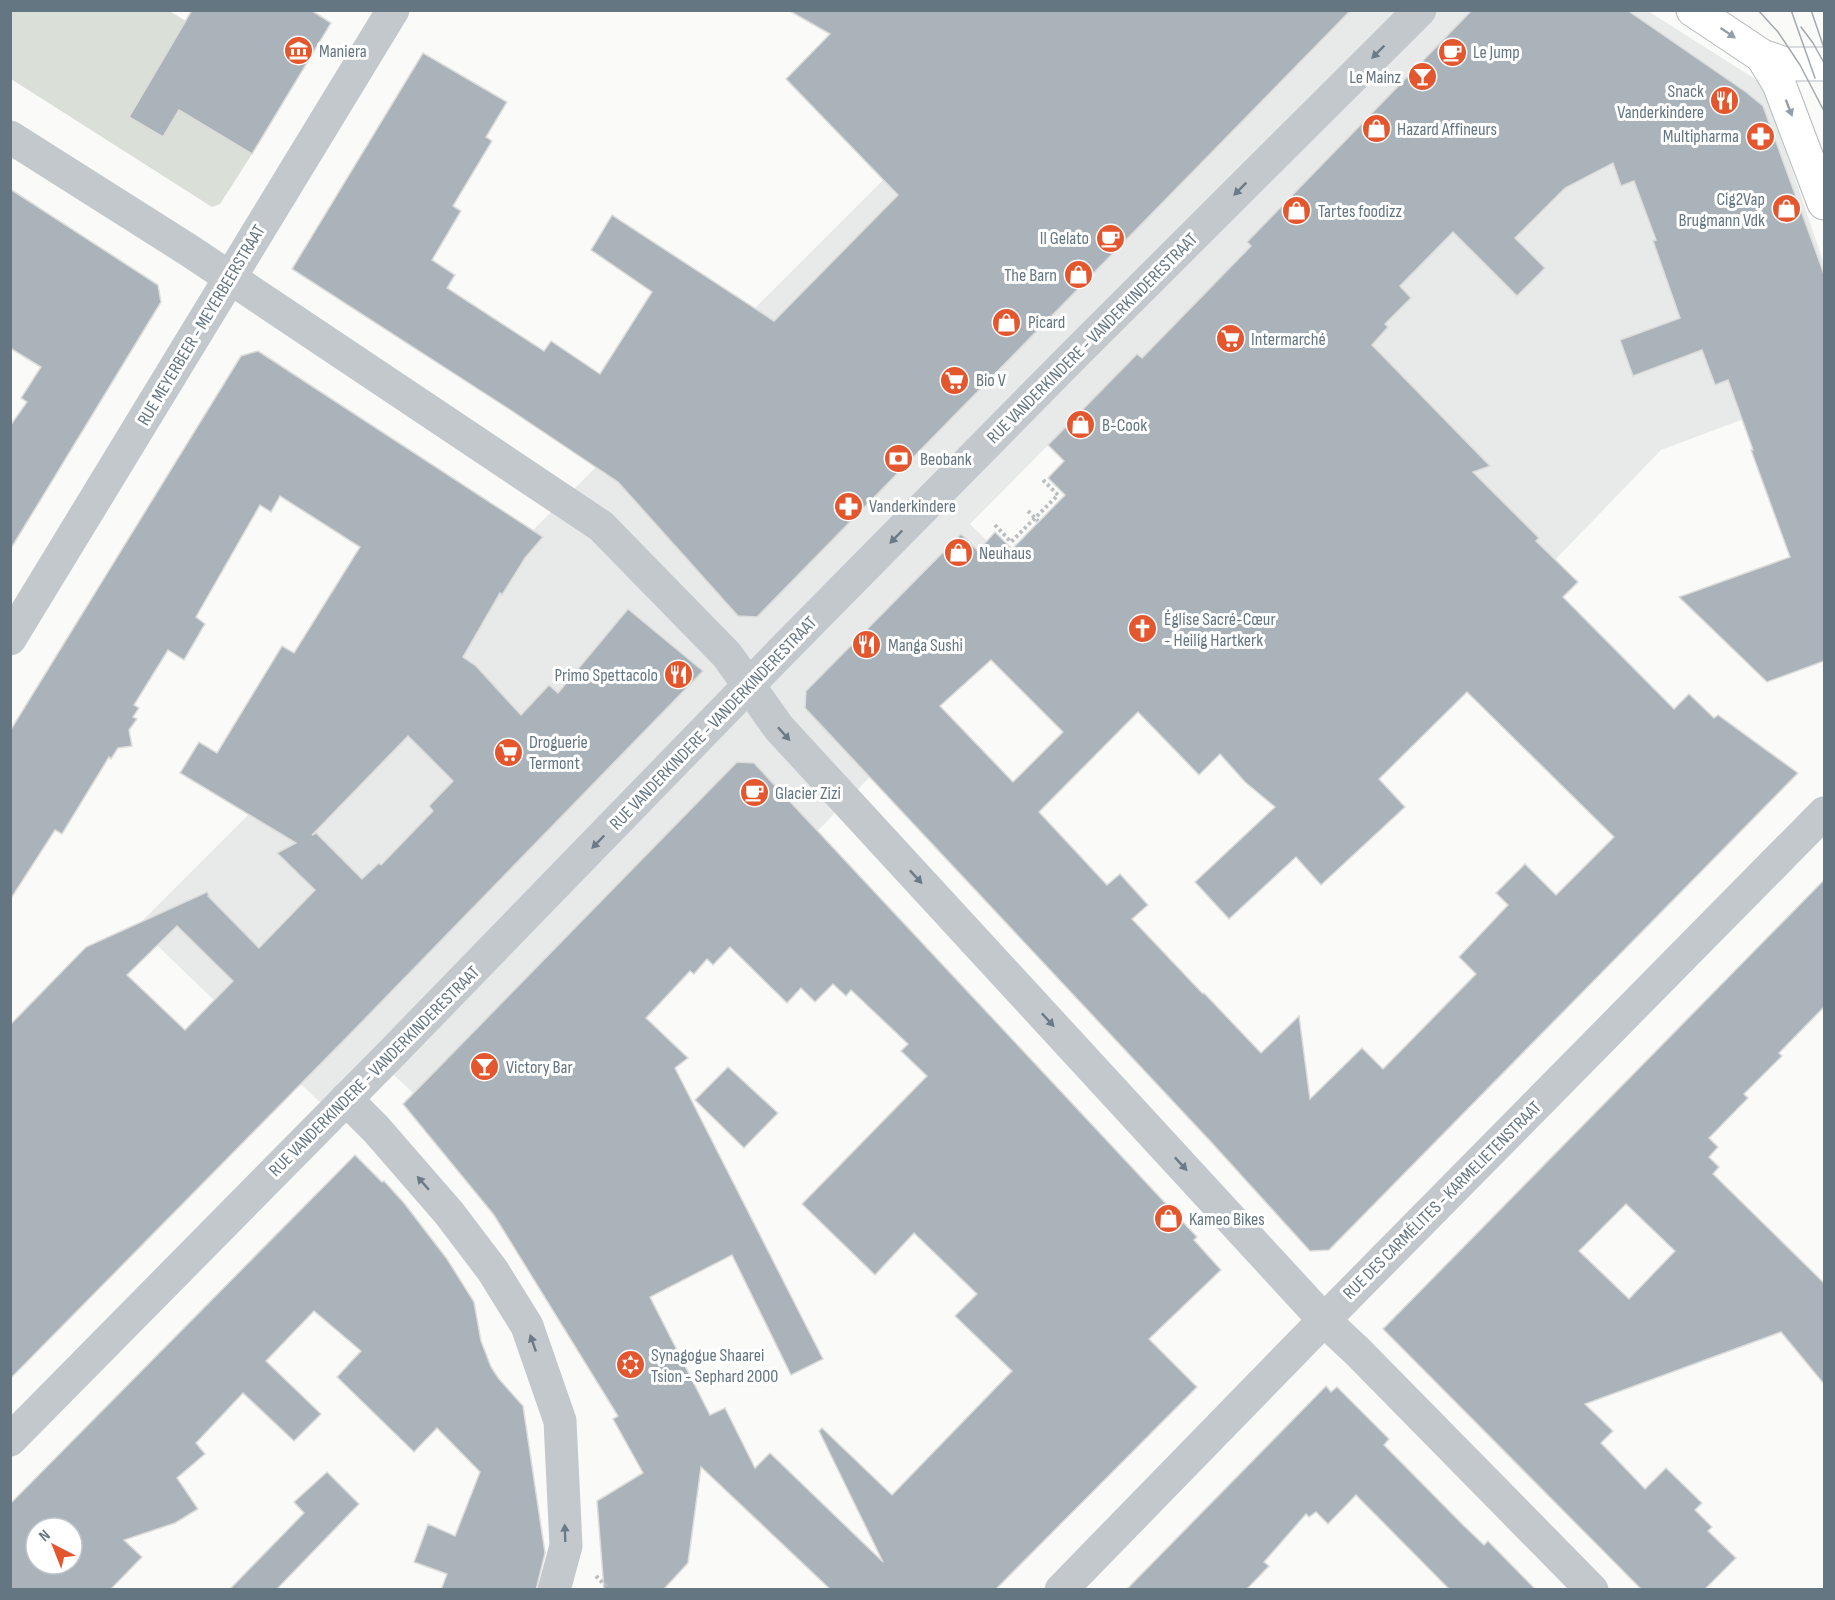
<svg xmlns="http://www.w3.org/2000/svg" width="1835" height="1600" viewBox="0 0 1835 1600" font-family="'Sofia Sans Condensed',sans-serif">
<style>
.built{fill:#e8e9e9}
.green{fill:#dadfd7}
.building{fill:#aab3b9;stroke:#dcdcda;stroke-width:1.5;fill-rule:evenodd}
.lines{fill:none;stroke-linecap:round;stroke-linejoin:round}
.primary-casing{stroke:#b5babe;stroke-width:35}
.path{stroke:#bbbfc2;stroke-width:4;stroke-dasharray:3 3;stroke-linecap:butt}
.street{stroke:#c3c8cc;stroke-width:33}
.primary{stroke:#fff;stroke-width:33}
.tram{stroke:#a2aab0;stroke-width:1.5}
.oneway{fill:#939fa8}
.oneway2{fill:#6a7a87}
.labels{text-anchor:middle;stroke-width:6;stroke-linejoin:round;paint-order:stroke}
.poi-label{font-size:18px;fill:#657683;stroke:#fff;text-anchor:start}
.street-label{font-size:18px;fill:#657683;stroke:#fff}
</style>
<rect width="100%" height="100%" fill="#fafaf8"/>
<path class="built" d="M1052,11h596l115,73 61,180v125l-163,61 -297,308 -305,-324 -89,90 74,72 -550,571 -108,-99 -55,45 -194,-187z"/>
<path class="green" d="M10,11h159l17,10 -7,89 73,44 -32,50 -8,3 -201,-128z"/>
<g class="building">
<path d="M192,10h119l20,13 -79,131 -73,-44 -16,27 -34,-20z"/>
<path d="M788,10h563l-594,607 -19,-1 -120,-134 -109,-73 -217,-140 131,-216 84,49 -21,35 6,4 -39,65 8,5 -29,49 23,15 -8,13 97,63 7,-10 49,33 52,-82 -61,-42 21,-35 162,106 124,-126 -112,-116 44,-45z"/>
<path d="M1472,10h155l119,82 17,14 61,168v387l-57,21 -88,-85 111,-40 -39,-107h2l-25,-70 -13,5 -13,-35 -69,26 -13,-36 60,-22 -27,-77 3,-1 -22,-59 -13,5 -8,-23 -48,25 -50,50 30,30 -28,28 -64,-64 -53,54 11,12 -26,26 3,3 -16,18 118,121 -17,6 66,66 -3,3 42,41 -15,15 111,112 15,-15 25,24 4,-3 80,58 -469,477 -19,1 -98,-108 -407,-435 1,-17 155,-157 17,17 17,-19 17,17 53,-54 -17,-17 16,-17 -16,-16 89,-91 5,4 109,-112 -4,-4zM991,660l72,72 -50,50 -73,-76zM1467,692l147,145 -58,58 -31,-31 -29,29 12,12 -49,52 17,17 -93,95 -21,-21 -52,51 -11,-83 -38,37 -57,-60 -1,1 -71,-75 16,-14 -28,-31 -13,11 -68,-73 99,-100 61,63 21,-21 25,28 30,25 -80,75 34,37 67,-62 25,28 84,-78 -26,-28z"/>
<path d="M10,189l148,96 3,17 -151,248v-124l17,-24 -6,-4 20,-31 -31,-19z"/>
<path d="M258,351l285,186 -18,21 -23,37 -2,-2 -37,64 13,9 45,49 28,-30 9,8 70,-84 75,62 -351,361 -342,347v-354l76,-78 121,-55 2,3 -1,1 51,52 56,-58 -38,-37 19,-10 -116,-70 19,-31 18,11 65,-107 12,7 66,-106 -80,-51 -9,16 -11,-7 -64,112 9,7 -21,36 -16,-10 -34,55 5,3 -6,9 4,2 -8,11 3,16 -14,2 -7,11 -2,-2 -47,77 -7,-4 -45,70v-169l231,-375zM408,736l45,45 -24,25 4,5 -52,54 -2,-2 -17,16 -46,-46 -4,2zM177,926l56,55 -48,49 -58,-55z"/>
<path d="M737,762l17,1 443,474 -3,3 27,30 -72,69 48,48 -202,203h-164l-130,-123 -13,96 -25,27h-59l-7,-89 46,-28 -30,-54 5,-3 -124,-201 -91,-111zM730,947l57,56 14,-15 14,14 18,-18 13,12 5,-6 57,54 -7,7 26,25 -125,128 73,71 39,-42 63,61 -22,22 57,55 -120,124 -70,-67 -3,3 64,131 -113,-109 -15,15 -30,-60 -15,7 -60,-118 82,-42 59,120 32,-16 -148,-291 13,-10 -42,-40 44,-47 4,3 13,-15 6,6z"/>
<path d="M1824,880v127l-45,46 3,3 -38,38 4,4 -39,40 9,9 -9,10 10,10 -6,7 111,109v101l-43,-52 -196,72 28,27 -12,12 44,46 21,-21 36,35 -7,7 17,17 -4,4 28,27 -32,32h-62l-259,-261zM1626,1204l49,47 -46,48 -50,-48z"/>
<path d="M728,1067l50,46 -34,35 -49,-48z"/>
<path d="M355,1155l27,27 2,-1 20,22 43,56 27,43 7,39 10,26 8,12 24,27 22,147 -9,37h-95l6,-16 -33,-12 14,-38 27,12 25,-64 -43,-44 -23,24 -77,-75 24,-26 -47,-40 -48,50 55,53 -27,27 -51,-48 -47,50 9,11 -28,24 21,31 -23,14 -51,17 18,17 -32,33h-100v-86zM36,1528h36v36h-36z"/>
<path d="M1326,1386l5,6 6,-5 52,52 -5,6 79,80 21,20 4,-4 48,49h-86l-94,-95 -28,29 -12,-12 -7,5 -3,-3 -42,48 5,4 -23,24h-120z"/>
<path d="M327,1472l32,32 -83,86h-47l75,-77 -10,-11z"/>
</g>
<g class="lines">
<defs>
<g id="primary">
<path d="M1693,10l69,46 23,8h39"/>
<path d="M1762,56l17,28 45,119"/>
</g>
</defs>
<use href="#primary" class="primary-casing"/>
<g class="path">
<path d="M1028,511l10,10"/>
<path d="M995,525l16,17 47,-47 -17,-17"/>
<path d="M596,1576l14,14"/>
</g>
<g class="street">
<path d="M10,137l180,114 411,275 126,129 52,73 545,592 34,32 234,238"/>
<path d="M10,639l383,-629"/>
<path d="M346,1099l30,30 73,84 44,58 34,55 33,95 6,125 -12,44"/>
<path d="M10,1440l381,-386 393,-405 290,-294 346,-345"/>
<path d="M1061,1590l263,-270 500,-507"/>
</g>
<use href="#primary" class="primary"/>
<g class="tram">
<path d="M1758,10l20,22 22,33 24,46"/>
<path d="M1791,10l24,68"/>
<path d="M1811,10l13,38"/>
<path d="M1801,27l12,16 11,20"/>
</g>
</g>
<defs><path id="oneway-solid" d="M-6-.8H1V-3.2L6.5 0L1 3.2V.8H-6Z" transform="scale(1.5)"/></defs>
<g class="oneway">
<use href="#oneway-solid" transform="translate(1728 33) rotate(34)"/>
<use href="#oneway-solid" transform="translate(1789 108) rotate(69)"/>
</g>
<g class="oneway2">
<use href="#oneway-solid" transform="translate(1378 52) rotate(135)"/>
<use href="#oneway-solid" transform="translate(1240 189) rotate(135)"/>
<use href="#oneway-solid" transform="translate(896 537) rotate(134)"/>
<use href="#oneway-solid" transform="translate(784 734) rotate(48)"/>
<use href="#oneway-solid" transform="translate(598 842) rotate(134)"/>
<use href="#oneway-solid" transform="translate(916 877) rotate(47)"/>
<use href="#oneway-solid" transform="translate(1048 1020) rotate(47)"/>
<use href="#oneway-solid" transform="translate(1181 1164) rotate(47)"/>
<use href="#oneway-solid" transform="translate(423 1183) rotate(-131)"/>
<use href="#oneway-solid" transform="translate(533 1343) rotate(-109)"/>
<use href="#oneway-solid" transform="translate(565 1533) rotate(-92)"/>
</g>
<defs>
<symbol id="museum-disc" viewBox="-11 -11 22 22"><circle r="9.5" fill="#e4572e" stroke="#fff"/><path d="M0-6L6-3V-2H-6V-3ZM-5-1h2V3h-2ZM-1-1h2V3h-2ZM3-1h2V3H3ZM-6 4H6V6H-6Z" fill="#fff"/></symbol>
<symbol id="cafe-disc" viewBox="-11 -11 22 22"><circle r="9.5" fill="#e4572e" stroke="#fff"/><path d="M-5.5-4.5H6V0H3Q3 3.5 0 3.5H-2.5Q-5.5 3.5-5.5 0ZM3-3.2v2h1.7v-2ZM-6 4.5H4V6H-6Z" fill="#fff"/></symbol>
<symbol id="bar-disc" viewBox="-11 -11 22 22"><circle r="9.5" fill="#e4572e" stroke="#fff"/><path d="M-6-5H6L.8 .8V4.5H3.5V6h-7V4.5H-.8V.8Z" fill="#fff"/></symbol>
<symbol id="restaurant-disc" viewBox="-11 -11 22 22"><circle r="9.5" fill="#e4572e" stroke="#fff"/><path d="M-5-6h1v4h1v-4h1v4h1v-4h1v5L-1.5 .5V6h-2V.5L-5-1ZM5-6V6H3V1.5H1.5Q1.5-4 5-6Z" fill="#fff"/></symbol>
<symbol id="shop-disc" viewBox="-11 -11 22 22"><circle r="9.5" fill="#e4572e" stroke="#fff"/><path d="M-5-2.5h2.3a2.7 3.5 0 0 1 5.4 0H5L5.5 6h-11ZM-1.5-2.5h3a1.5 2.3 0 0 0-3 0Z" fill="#fff"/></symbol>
<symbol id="pharmacy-disc" viewBox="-11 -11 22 22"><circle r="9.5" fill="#e4572e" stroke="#fff"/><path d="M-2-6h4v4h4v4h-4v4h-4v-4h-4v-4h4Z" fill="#fff"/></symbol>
<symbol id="supermarket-disc" viewBox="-11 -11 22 22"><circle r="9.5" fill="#e4572e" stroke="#fff"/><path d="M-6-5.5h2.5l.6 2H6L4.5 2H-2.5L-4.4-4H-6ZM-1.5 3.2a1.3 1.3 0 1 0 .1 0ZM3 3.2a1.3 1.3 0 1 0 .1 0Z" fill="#fff"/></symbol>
<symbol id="bank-disc" viewBox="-11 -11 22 22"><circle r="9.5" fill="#e4572e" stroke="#fff"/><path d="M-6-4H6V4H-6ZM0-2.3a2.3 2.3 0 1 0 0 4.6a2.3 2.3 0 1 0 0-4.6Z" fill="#fff"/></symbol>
<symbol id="church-disc" viewBox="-11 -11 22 22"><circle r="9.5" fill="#e4572e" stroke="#fff"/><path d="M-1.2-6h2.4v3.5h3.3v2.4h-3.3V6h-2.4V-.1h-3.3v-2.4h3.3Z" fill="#fff"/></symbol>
<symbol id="synagogue-disc" viewBox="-11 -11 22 22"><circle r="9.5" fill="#e4572e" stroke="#fff"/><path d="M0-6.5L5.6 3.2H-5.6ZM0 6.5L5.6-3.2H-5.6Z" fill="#fff"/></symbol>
</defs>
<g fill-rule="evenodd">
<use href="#museum-disc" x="282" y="34" width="33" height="33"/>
<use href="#cafe-disc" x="1436" y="36" width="33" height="33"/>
<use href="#bar-disc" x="1406" y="60" width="33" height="33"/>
<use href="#restaurant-disc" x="1708" y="84" width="33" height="33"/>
<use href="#shop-disc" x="1360" y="112" width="33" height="33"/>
<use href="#pharmacy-disc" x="1744" y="120" width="33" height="33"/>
<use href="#shop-disc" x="1770" y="192" width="33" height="33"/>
<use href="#shop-disc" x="1280" y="194" width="33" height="33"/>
<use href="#cafe-disc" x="1094" y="222" width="33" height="33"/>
<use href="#shop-disc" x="1062" y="258" width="33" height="33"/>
<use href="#shop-disc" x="990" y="306" width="33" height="33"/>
<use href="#supermarket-disc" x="1214" y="322" width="33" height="33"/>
<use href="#supermarket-disc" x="938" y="364" width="33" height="33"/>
<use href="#shop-disc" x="1064" y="408" width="33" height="33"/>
<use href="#bank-disc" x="882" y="442" width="33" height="33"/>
<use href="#pharmacy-disc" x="832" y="490" width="33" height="33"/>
<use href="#shop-disc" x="942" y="536" width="33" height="33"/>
<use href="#church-disc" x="1126" y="612" width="33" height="33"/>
<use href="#restaurant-disc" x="850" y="628" width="33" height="33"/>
<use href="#restaurant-disc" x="662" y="658" width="33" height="33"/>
<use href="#supermarket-disc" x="492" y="736" width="33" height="33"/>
<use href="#cafe-disc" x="738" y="776" width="33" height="33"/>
<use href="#bar-disc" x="468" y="1050" width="33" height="33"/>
<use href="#shop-disc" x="1152" y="1202" width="33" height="33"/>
<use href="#synagogue-disc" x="614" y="1348" width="33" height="33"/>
</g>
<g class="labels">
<g class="poi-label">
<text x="319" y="57">Maniera</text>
<text x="1473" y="58">Le Jump</text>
<text x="1401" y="83" text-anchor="end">Le Mainz</text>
<text x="1704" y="97" text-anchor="end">Snack<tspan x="1704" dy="21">Vanderkindere</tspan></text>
<text x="1397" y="135">Hazard Affineurs</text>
<text x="1739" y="142" text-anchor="end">Multipharma</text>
<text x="1765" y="205" text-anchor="end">Cig2Vap<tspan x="1765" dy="21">Brugmann Vdk</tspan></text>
<text x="1318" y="217">Tartes foodizz</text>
<text x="1089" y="244" text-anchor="end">Il Gelato</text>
<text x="1057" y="281" text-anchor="end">The Barn</text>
<text x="1028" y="328">Picard</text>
<text x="1251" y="345">Intermarché</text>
<text x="976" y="386">Bio V</text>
<text x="1102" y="431">B-Cook</text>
<text x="920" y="465">Beobank</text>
<text x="869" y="512">Vanderkindere</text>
<text x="979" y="559">Neuhaus</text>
<text x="1164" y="625">Église Sacré-Cœur<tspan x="1164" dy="21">- Heilig Hartkerk</tspan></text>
<text x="888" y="651">Manga Sushi</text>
<text x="658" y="681" text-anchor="end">Primo Spettacolo</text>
<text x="529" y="748">Droguerie<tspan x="529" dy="21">Termont</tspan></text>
<text x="775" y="799">Glacier Zizi</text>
<text x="506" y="1073">Victory Bar</text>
<text x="1189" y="1225">Kameo Bikes</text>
<text x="651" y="1361">Synagogue Shaarei<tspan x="651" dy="21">Tsion - Sephard 2000</tspan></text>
</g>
<g class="street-label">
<text transform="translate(201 325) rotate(-59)" y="6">RUE MEYERBEER - MEYERBEERSTRAAT</text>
<text transform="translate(1092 338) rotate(-45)" y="6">RUE VANDERKINDERE - VANDERKINDERESTRAAT</text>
<text transform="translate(713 723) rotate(-46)" y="6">RUE VANDERKINDERE - VANDERKINDERESTRAAT</text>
<text transform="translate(374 1071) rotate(-45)" y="6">RUE VANDERKINDERE - VANDERKINDERESTRAAT</text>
<text transform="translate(1442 1200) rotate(-45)" y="6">RUE DES CARMÉLITES - KARMELIETENSTRAAT</text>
</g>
</g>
<rect width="1835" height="1600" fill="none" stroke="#657683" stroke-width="24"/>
<g transform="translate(54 1546) rotate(318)"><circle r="28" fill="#ffffff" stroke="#c1c8cd" stroke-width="1.5"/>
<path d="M0-4.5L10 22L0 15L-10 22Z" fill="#e4572e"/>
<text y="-9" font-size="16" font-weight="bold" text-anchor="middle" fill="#657683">N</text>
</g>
</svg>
